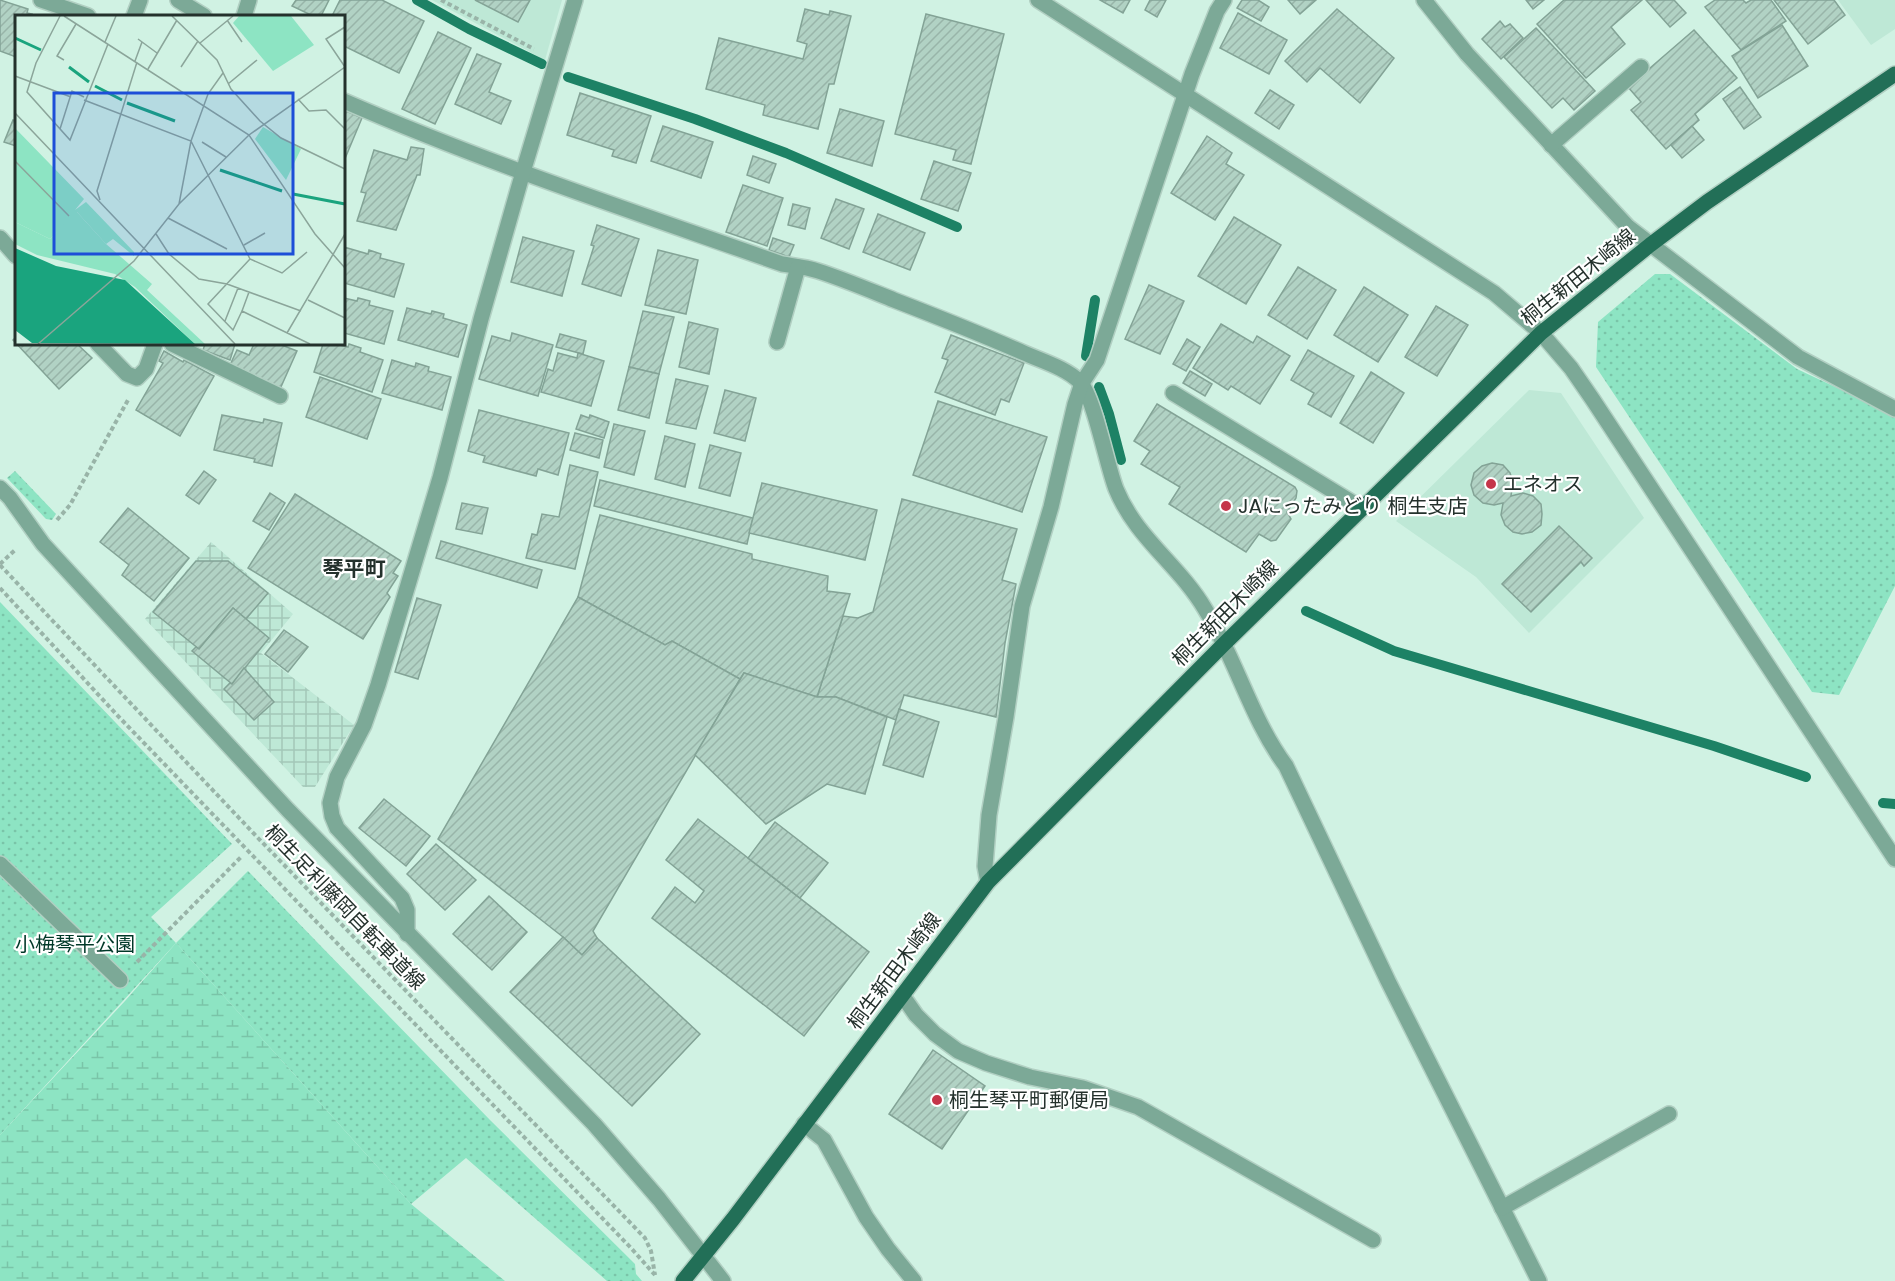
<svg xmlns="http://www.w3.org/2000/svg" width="1895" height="1281" viewBox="0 0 1895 1281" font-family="Poppins,'Noto Sans JP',sans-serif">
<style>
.built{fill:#bee8d6}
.industrial{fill:url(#industrial-grid)}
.grass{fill:url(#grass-dots)}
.wetland{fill:url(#wetland-marsh)}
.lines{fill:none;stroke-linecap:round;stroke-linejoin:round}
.stream{stroke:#1d8265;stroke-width:10}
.building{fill:url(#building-hatch);stroke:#83a396;stroke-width:1.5}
.minor-casing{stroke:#b1cfc2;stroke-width:18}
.major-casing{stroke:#b1cfc2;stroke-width:18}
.path{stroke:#99b4a8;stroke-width:4;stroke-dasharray:4.5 3;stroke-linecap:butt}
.minor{stroke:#7ca997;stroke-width:15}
.major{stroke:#226f57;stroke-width:15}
.poi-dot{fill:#c53549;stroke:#fff;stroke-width:2}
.labels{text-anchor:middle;stroke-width:4.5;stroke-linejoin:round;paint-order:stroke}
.street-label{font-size:20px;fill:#24312c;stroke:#fff}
.poi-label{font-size:20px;fill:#24312c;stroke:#fff;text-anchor:start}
.park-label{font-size:20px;fill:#003828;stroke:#fff}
.neighbourhood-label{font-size:21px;font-weight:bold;fill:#24312c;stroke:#fff}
.inset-river{fill:none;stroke:#1aa47e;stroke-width:3}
.inset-road{fill:none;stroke:#8ba59a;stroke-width:1.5}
.view{fill:#1d4ed8;fill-opacity:0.15;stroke:#1d4ed8;stroke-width:3}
.inset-edge{fill:none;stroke:#24312c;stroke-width:3}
</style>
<defs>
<pattern id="industrial-grid" width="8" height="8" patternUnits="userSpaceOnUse" patternTransform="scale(1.5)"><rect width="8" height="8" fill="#bee8d6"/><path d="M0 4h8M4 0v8" fill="none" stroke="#a3c7b8"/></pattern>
<pattern id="grass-dots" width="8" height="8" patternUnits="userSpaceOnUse" patternTransform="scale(1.5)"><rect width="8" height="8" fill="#8de4c3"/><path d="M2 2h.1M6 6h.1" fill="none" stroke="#7ac4a8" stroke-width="1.8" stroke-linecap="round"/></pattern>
<pattern id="wetland-marsh" width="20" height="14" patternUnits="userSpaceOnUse" patternTransform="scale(1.5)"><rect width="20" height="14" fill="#8de4c3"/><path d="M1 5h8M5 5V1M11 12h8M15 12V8" fill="none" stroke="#7ac4a8"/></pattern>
<pattern id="building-hatch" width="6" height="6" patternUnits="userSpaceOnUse" patternTransform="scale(1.5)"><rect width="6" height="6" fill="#b1d2c4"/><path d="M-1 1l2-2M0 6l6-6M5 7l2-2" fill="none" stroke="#98b5a9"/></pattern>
</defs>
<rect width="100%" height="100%" fill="#d0f2e3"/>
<g class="built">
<path d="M432,0h130l-17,60z"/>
<path d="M1838,0h57v29l-24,16z"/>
<path d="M1529,390l32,3 83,125 -115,115 -53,-56 -80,-56z"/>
</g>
<path class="industrial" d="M211,542l82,72 -32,39 93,72 -39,62h-12l-158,-168z"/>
<g class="grass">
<path d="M1655,274h15l127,95 98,46v171l-56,109 -27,-3 -216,-325 2,-45z"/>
<path d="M15,471l41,43 -4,6 -6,-1 -39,-41z"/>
<path d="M0,602l232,242 -81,73 25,26 72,-72 242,249 145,144 1,10 6,7h-35l-141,-123 -55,46 -235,-261 -176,192z"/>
</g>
<path class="wetland" d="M176,943l235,261 94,77h-505v-146l125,-134z"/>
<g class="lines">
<g class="stream">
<path d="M417,0l52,29 73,35"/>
<path d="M568,77l127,42 91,34 171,74"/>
<path d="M1086,356l9,-56"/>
<path d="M1099,387l10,27 12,46"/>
<path d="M1306,611l88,40 320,95 92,31"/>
<path d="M1883,803l12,1"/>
</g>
</g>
<g class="building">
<path d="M0,0l28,9 -1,4 5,1 -1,2h-15v41l-16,-6z"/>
<path d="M296,0h33l-8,16h-8l-21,-10z"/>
<path d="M340,0h42l42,21 -25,52 -55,-27v-30h-12z"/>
<path d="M475,0h55l-12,22z"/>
<path d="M1100,0h30l-7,13z"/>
<path d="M1150,0h16l-9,17 -12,-7z"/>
<path d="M1242,0h16l11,7 -8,14 -24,-13z"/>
<path d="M1288,0h28l-16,14z"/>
<path d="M1526,0h18l-11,9z"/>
<path d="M1564,0h78l-31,27 14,17 -39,34 -49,-54z"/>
<path d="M1646,0h28l12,13 -16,14z"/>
<path d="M1715,0h28l3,3 5,-3h20l15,21 -45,29 -36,-43z"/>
<path d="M1774,0h60l11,15 -37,29z"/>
<path d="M805,9l24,6 1,-4 21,5 -17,68h-5l-11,45 -55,-14 2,-10 -59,-16 13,-51 84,21 4,-15 -10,-3z"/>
<path d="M1337,9l57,49 -34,45 -40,-35 -13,14 -22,-21z"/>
<path d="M1238,13l49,27 -18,34 -49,-26z"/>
<path d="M926,14l78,20 -33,130 -18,-4 3,-10 -61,-16z"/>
<path d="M1500,21l5,6 5,-3 13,14 -22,21 -19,-20z"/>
<path d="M1782,25l26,41 -50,32 -26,-42z"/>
<path d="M1536,28l59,63 -21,19 -11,-12 -11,10 -48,-51z"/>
<path d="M1694,30l43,48 -42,36 4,6 -33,29 -35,-39 10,-8 -13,-15z"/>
<path d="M438,32l33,16 -36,76 -33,-15z"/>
<path d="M477,54l24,10 -12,28 22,9 -10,23 -46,-20z"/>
<path d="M1740,87l21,30 -17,12 -21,-30z"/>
<path d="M1270,90l24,15 -15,24 -24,-16z"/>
<path d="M580,93l71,23 -15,47 -24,-7 2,-6 -47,-15z"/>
<path d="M840,109l44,12 -12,45 -45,-13z"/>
<path d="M344,110l18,8 -18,43z"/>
<path d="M13,120l3,1v25l-12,-4z"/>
<path d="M663,126l50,16 -12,36 -50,-17z"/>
<path d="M1692,126l12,14 -22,18 -11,-13z"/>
<path d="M1207,136l25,17 -6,11 18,11 -29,45 -44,-27z"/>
<path d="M411,147l13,2 -4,26h-3l-21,55 -39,-9 9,-28 -5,-1 13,-42 33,10z"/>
<path d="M753,156l23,8 -7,19 -22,-8z"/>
<path d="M934,161l37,12 -13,38 -37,-12z"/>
<path d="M743,185l40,13 -16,48 -41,-14z"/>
<path d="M836,199l28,10 -15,40 -28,-11z"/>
<path d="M793,204l17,4 -5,21 -17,-4z"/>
<path d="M878,214l47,19 -15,37 -47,-18z"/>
<path d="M1234,217l47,28 -35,59 -48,-28z"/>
<path d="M597,225l42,14 -18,57 -39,-12 12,-38 -3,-1z"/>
<path d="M523,237l51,14 -12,45 -51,-14z"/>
<path d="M773,238l21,7 -5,12 -20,-7z"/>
<path d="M344,247l24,7 1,-4 12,4 -1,4 24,6 -10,33 -50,-14z"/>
<path d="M658,250l40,10 -12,54 -41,-9z"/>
<path d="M1298,267l38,23 -29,49 -39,-24z"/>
<path d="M1149,285l35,16 -24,53 -35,-15z"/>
<path d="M1364,287l44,28 -30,47 -44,-27z"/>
<path d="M344,298l13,3 1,-3 12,3 -1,4 24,6 -9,33 -40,-11z"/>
<path d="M1436,306l32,19 -31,51 -32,-19z"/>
<path d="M407,308l24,6 1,-3 12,3 -1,4 24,7 -9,32 -60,-17z"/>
<path d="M643,311l31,6 -15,57 -30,-7z"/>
<path d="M689,322l29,7 -9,45 -30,-7z"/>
<path d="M1221,324l32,19 4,-7 33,20 -30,48 -29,-18 -3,4 -35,-22z"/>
<path d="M512,333l41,12 -15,51 -59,-17 13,-43 18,5z"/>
<path d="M560,334l26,7 -3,13 -27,-7z"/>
<path d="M951,335l73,28 -15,39 -8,-3 -6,16 -60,-23 13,-32 -6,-2z"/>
<path d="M16,337v7h61l15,14 -33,31 -46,-49z"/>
<path d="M1187,339l13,8 -14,24 -13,-7z"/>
<path d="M205,344h30l-5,16 -27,-10z"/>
<path d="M254,344h25l18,7 -17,38 -51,-22 8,-17 12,5z"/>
<path d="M323,344h13l12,3 1,-3 12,4 -1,4 23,8 -11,32 -58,-20z"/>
<path d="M1308,350l46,26 -23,41 -23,-13 6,-11 -23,-13z"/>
<path d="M164,351l19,11 1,-2 30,16 -34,60 -44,-26 27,-47 -4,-2z"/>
<path d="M558,353l19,5 1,-5 26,8 -13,45 -50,-14 7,-23 5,2z"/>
<path d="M392,360l23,7 1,-4 13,4 -1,4 23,6 -9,33 -60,-17z"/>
<path d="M629,367l30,7 -10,44 -31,-8z"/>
<path d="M1190,371l22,13 -7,12 -22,-13z"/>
<path d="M1371,372l33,21 -31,50 -33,-20z"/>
<path d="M320,377l61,22 -14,40 -61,-22z"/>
<path d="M676,379l32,7 -12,43 -30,-6z"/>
<path d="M725,390l31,8 -11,43 -31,-8z"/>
<path d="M938,401l109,36 -25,75 -109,-37z"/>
<path d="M1157,404l138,83 2,4 -1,7 -9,14 4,7 -15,21 -5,1 -12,-7 -13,18 -77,-48 11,-17 -39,-23 9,-13 -16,-10z"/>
<path d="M479,410l90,23 -11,42 -20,-6 -2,7 -53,-14 2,-6 -17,-5z"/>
<path d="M222,415l41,8 1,-4 18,4 -10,43 -18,-4 1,-3 -41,-9z"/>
<path d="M581,415l8,3 1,-3 19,7 -5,16 -28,-9z"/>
<path d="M614,424l31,7 -11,44 -30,-8z"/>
<path d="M575,433l28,7 -4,18 -29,-8z"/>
<path d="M665,436l30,8 -10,43 -30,-8z"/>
<path d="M710,445l31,8 -11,43 -31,-8z"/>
<path d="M1492,463l11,2 7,8 3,9 -2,14 12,-3 10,3 8,8 1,10 -1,11 -9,7 -10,2 -9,-2 -8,-7 -4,-10 2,-12 -9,2 -11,-2 -9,-8 -3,-10 3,-12 8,-7z"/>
<path d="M570,465l28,7 -23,97 -49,-11 6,-24 5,1 5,-21 17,3z"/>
<path d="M204,471l12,9 -17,24 -13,-9z"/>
<path d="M600,480l153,38 -6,26 -153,-38z"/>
<path d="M762,483l115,27 -12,50 -116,-27z"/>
<path d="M270,493l15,10 -16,27 -16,-9z"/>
<path d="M295,494l106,67 -8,12 5,3 -11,17 3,4 -27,42 -115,-71z"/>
<path d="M902,499l115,30 -15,51 14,4 -11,59 -9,74 -92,-22 -8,25 -60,-23h-19l26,-81 15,2 15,-6z"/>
<path d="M462,503l26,5 -6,26 -26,-5z"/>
<path d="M128,508l61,50 -35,43 -32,-26 7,-10 -29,-23z"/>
<path d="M600,515l152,39v5l76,17 -1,15 23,3 -33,103 -73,-24 -4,6 -68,-38 -7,4 -87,-48z"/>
<path d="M1559,526l33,32 -8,8 -3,-4 -50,50 -29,-28z"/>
<path d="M441,541l101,29 -5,18 -101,-30z"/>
<path d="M196,561h32l40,32 -22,26 -13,-11 -34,41 -46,-37z"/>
<path d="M578,597l87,48 7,-4 68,38 -147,252 4,7 -15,17 -19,-18 -125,-98z"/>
<path d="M417,598l24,7 -23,74 -23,-7z"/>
<path d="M233,608l36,30 -37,46 -40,-33 4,-4 3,2z"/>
<path d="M284,630l24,17 -20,25 -23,-18z"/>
<path d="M244,668l30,34 -20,18 -30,-31 6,-6 2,1z"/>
<path d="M744,673l73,24h19l51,20 -22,77 -38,-10 -61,40 -71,-69z"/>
<path d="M899,709l40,13 -16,55 -40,-12z"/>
<path d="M384,799l46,37 -24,30 -47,-38z"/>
<path d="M698,819l171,133 -65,84 -152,-118 23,-31 20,16 9,-12 -38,-31z"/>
<path d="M775,822l53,41 -28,35 -52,-40z"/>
<path d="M436,844l40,36 -31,30 -38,-36z"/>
<path d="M489,896l38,36 -35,38 -39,-36z"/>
<path d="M563,937l19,18 15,-17 103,96 -68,72 -122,-114z"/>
<path d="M933,1050l52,36 -43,63 -53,-35z"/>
</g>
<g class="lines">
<defs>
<g id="minor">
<path d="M41,0l47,16"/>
<path d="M178,0l26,16"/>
<path d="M1038,0l456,293 47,40 30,35 22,32 302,459"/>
<path d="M1424,0l43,54 161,173 170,130 97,52"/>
<path d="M134,16l6,-16"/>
<path d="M244,16l5,-16"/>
<path d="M344,101c142,62 291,111 438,163 12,2 24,3 36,7 25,8 51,19 76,29 44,17 87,34 130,53 18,8 42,15 56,29 14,15 27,84 36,107 20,49 63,76 89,120 31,50 46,110 81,157l102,215 151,300"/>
<path d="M1551,145l90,-78"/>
<path d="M0,238l16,18"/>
<path d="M777,342l21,-75"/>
<path d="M98,344l29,30 10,4 9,-9 9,-25"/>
<path d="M172,344l108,52"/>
<path d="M1173,393l188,115"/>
<path d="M0,488l10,10 33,46 245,266 306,314 65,75 64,82"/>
<path d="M0,864l120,116"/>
<path d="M988,882l-3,-16 4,-51 17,-98 16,-111 29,-99 24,-103 7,-21 15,-23 95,-286 25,-63 7,-11"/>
<path d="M407,934v-24l-5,-12 -65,-70 -5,-12 -2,-13 7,-26 27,-52 14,-40 62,-207 41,-159 42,-147 52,-172"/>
<path d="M902,995l14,20 19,19 23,17 28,12 44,14 53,11 55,19 235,133"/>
<path d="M804,1124l20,16 42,77 22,32 26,32"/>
<path d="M1502,1208l167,-94"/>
</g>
<path id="major" d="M683,1281l50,-62 255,-337 235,-237 318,-312 109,-88 57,-43 188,-128"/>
</defs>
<use href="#minor" class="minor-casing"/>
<use href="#major" class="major-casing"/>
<g class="path">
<path d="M441,0l93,49"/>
<path d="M57,520l13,-15 58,-105"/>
<path d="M0,564l15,-14"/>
<path d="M0,565l258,273 387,400 6,13 4,24"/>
<path d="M0,588l118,128 513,532 24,27"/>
<path d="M137,962l105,-106"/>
</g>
<use href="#minor" class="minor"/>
<use href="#major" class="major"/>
</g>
<g class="poi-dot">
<circle cx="1491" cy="484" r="6"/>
<circle cx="1226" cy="506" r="6"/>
<circle cx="937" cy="1100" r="6"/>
</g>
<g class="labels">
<g class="street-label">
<text transform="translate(1578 277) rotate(-39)" y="7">桐生新田木崎線</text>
<text transform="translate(1225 613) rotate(-45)" y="7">桐生新田木崎線</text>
<text transform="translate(345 907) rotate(46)" y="7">桐生足利藤岡自転車道線</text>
<text transform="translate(894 971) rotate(-53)" y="7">桐生新田木崎線</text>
</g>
<g class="poi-label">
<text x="1503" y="491">エネオス</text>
<text x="1238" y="513">JAにったみどり 桐生支店</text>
<text x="949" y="1107">桐生琴平町郵便局</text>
</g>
<g class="park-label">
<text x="75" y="951">小梅琴平公園</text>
</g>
<g class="neighbourhood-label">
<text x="354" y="576">琴平町</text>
</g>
</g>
<g transform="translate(15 15)">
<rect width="330" height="330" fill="#d0f2e3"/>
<path d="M248,112l38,22 -15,31 -31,-41zM0,113l69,71 -9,11 11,-8 48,50v4l-21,-17 -7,5 -29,-32 -27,27 -35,-17z" fill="#8de4c3"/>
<path d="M61,196l30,33 46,40 -5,6 58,54h-10l-60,-57 -20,-13 -78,-19 -22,-11v-22l35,17z" fill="#8de4c3"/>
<path d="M224,1h52l23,29 -41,26 -40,-48z" fill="#8de4c3"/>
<path d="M0,233l41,18 69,14 70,64 -163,-1 -17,-13z" fill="#1aa47e"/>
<path class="inset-river" d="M0,23l26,12M54,52l20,15M80,71l27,14M112,88l48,18M205,155l62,21M278,179l52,10"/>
<path class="inset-road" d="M45,1l-24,47 -9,29 43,48 38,-96M49,1l185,119 66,99 30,34M157,1l45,44 14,29 29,32 21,17 64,31M212,5l15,22M123,24l19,14M90,27l11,-26M185,28l33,-27M49,45l-7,-4 19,-32M120,46l7,-19M166,52l17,-26M330,52l-19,-28 19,-12M133,54l29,-49M0,61l56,21M213,69l29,-24M283,84l11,12 17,-1 19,19M69,85l107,41 59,118 32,14 25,-21M0,98l220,231M45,114l12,-38 12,6M187,127l24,15M0,146l54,55M85,185l-3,-9 40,-129M164,189l12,-63 17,-47 15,-21M153,203l59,31M141,219l13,20 30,25 28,5 74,27M229,230l21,-12M234,277l-7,19 68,33M293,285l37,18M227,296l-9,19 -25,-26 42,-45M210,306l13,-33M272,318l58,-99M23,329l96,-83 45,-57 70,-69 96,-68"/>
<path class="view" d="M39,78h239v161h-239z"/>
<rect width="330" height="330" class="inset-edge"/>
</g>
</svg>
